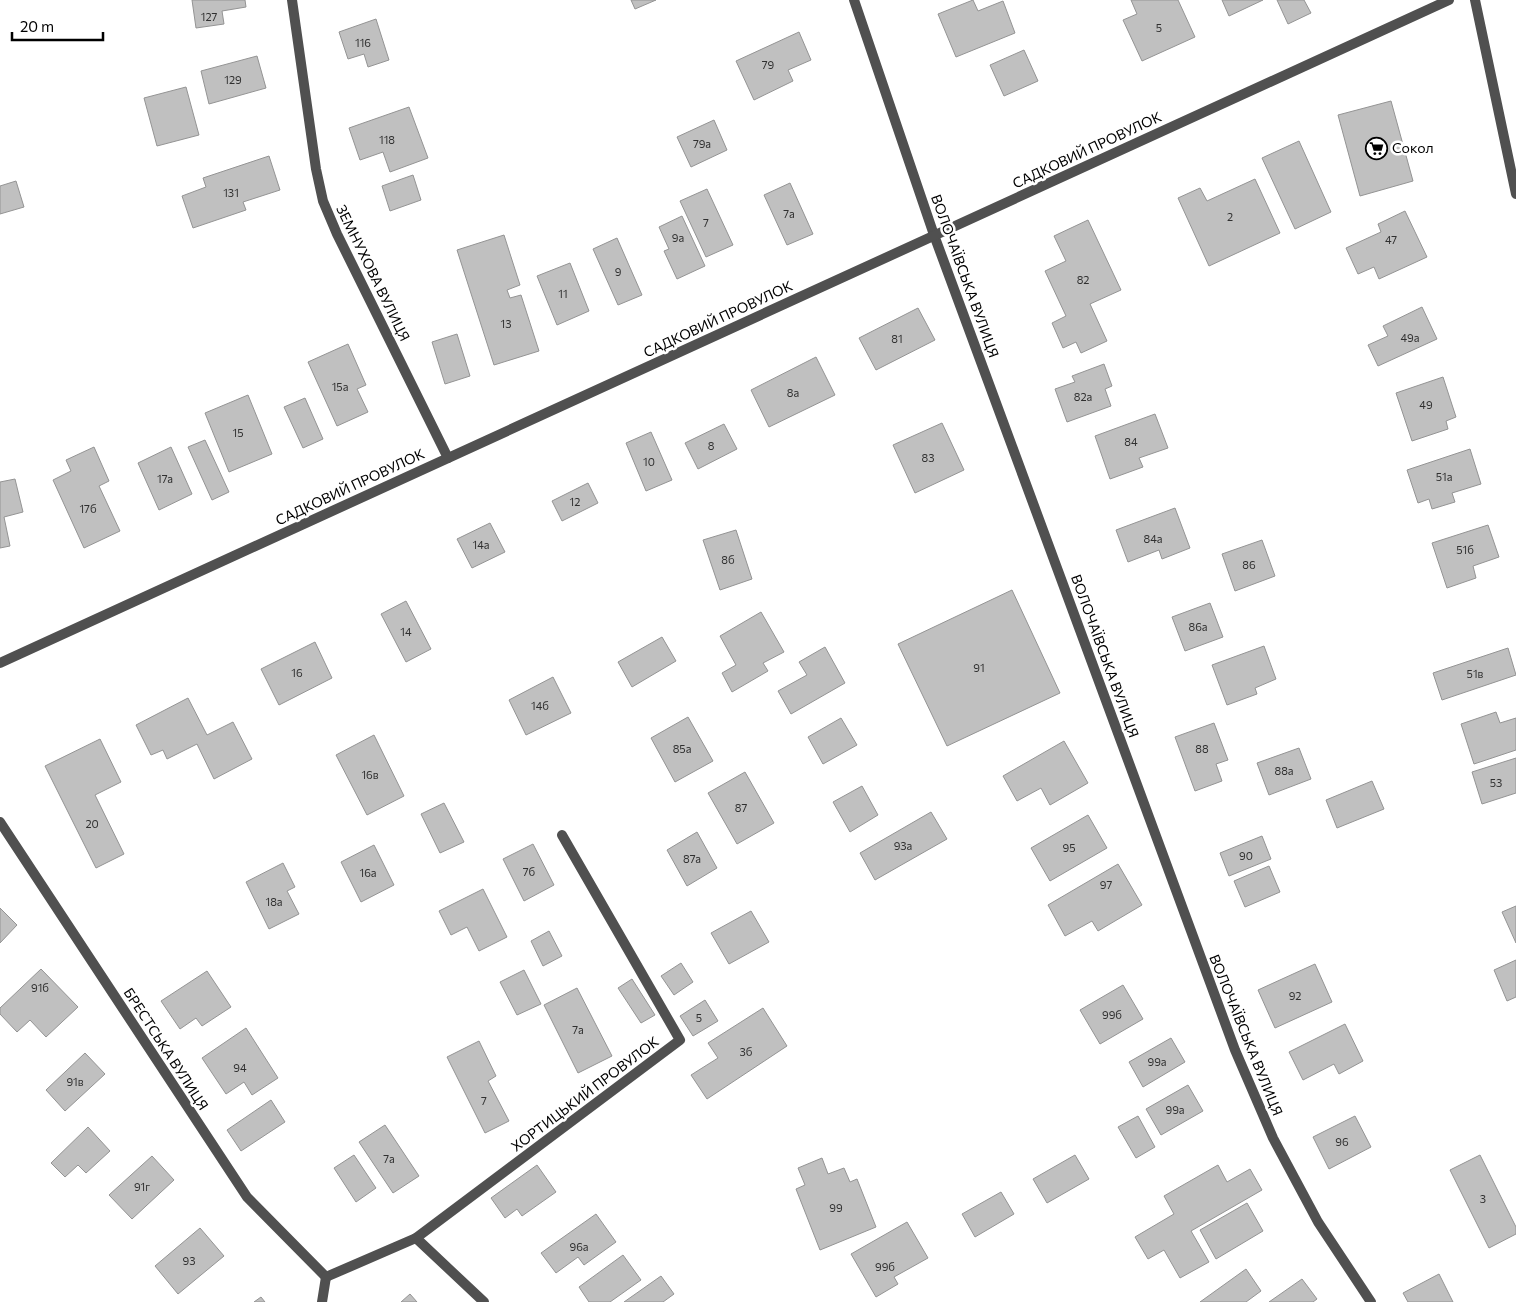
<svg xmlns="http://www.w3.org/2000/svg" width="1516" height="1302" viewBox="0 0 1516 1302" font-family="Commissioner,sans-serif">
<style>
.building{fill:#c0c0c0;stroke:#949494}
.lines{fill:none;stroke-linecap:round;stroke-linejoin:round}
.minor{stroke:#505050;stroke-width:10}
.tertiary{stroke:#505050;stroke-width:10}
.labels{text-anchor:middle;stroke-width:5;stroke-linejoin:round;paint-order:stroke}
.number-label{font-size:11px;fill:#303030}
.poi-label{font-size:14px;fill:#000;stroke:#fff;text-anchor:start}
.street-label{font-size:14px;fill:#000;stroke:#fff}
</style>
<rect width="100%" height="100%" fill="#fff"/>
<g class="building">
<path d="M192,0h53l1,7 -24,4 2,13 -28,4z"/>
<path d="M631,0h25l-21,9z"/>
<path d="M973,0l5,11 25,-10 12,32 -59,24 -18,-43z"/>
<path d="M1131,0h47l17,37 -53,24 -19,-41 14,-6z"/>
<path d="M1222,0h41l-34,16z"/>
<path d="M1277,0h27l7,13 -23,11z"/>
<path d="M376,19l13,41 -21,7 -4,-13 -16,5 -9,-27z"/>
<path d="M799,32l12,28 -23,10 5,11 -39,19 -18,-39z"/>
<path d="M1024,50l14,31 -34,15 -14,-31z"/>
<path d="M257,56l9,32 -57,16 -8,-33z"/>
<path d="M186,87l13,48 -42,11 -13,-48z"/>
<path d="M1391,101l22,80 -53,15 -22,-81z"/>
<path d="M409,107l19,51 -38,14 -7,-20 -23,8 -11,-32z"/>
<path d="M714,120l13,30 -36,17 -14,-30z"/>
<path d="M1299,141l32,71 -36,17 -33,-71z"/>
<path d="M269,156l11,34 -37,12 3,8 -53,18 -11,-32 24,-9 -3,-9z"/>
<path d="M413,175l8,25 -31,11 -8,-25z"/>
<path d="M1255,179l25,54 -71,33 -31,-68 22,-10 7,13z"/>
<path d="M16,181l8,26 -24,7v-28z"/>
<path d="M790,183l23,51 -26,11 -23,-50z"/>
<path d="M707,189l26,56 -27,12 -26,-56z"/>
<path d="M1405,211l22,46 -48,22 -5,-12 -16,7 -12,-26 35,-16 -3,-8z"/>
<path d="M682,216l23,50 -28,13 -13,-28 5,-2 -10,-22z"/>
<path d="M1088,220l33,70 -31,14 17,37 -26,12 -5,-11 -13,6 -11,-25 14,-7 -21,-45 21,-10 -12,-25z"/>
<path d="M504,235l16,50 -13,5 3,8 11,-3 18,56 -45,14 -37,-115z"/>
<path d="M617,238l25,57 -24,10 -25,-56z"/>
<path d="M570,263l19,48 -32,14 -20,-49z"/>
<path d="M1422,307l15,32 -59,27 -10,-21 20,-9 -5,-10z"/>
<path d="M918,308l17,32 -59,30 -17,-32z"/>
<path d="M457,334l13,42 -25,8 -13,-42z"/>
<path d="M348,344l18,41 -9,4 11,23 -31,14 -29,-64z"/>
<path d="M816,357l19,38 -66,32 -18,-37z"/>
<path d="M1104,364l8,22 -7,3 6,17 -44,16 -12,-33 20,-7 -3,-6z"/>
<path d="M1443,377l13,40 -10,4 2,8 -36,12 -16,-48z"/>
<path d="M248,395l24,59 -43,18 -24,-59z"/>
<path d="M305,398l18,41 -20,9 -19,-41z"/>
<path d="M1155,414l13,34 -29,10 4,9 -33,12 -15,-43z"/>
<path d="M942,423l22,47 -49,23 -22,-48z"/>
<path d="M724,424l13,25 -39,20 -13,-26z"/>
<path d="M651,432l21,48 -26,11 -20,-48z"/>
<path d="M205,440l24,52 -17,8 -24,-53z"/>
<path d="M94,447l15,34 -10,5 21,45 -36,17 -31,-68 18,-9 -5,-11z"/>
<path d="M171,447l21,47 -33,16 -21,-47z"/>
<path d="M1470,449l11,35 -29,9 3,9 -23,7 -3,-10 -11,4 -11,-33z"/>
<path d="M15,479l8,33 -19,5 6,29 -10,2v-66z"/>
<path d="M588,483l10,20 -36,18 -10,-20z"/>
<path d="M1175,508l15,40 -28,11 -3,-9 -31,12 -12,-32z"/>
<path d="M490,523l15,29 -33,16 -15,-29z"/>
<path d="M1488,525l11,32 -26,9 3,12 -29,10 -15,-45z"/>
<path d="M736,530l16,49 -32,11 -17,-50z"/>
<path d="M1262,540l13,36 -40,15 -13,-37z"/>
<path d="M1012,590l48,103 -113,53 -49,-102z"/>
<path d="M406,601l25,48 -25,13 -25,-48z"/>
<path d="M1210,603l13,34 -38,14 -13,-34z"/>
<path d="M761,612l23,40 -21,11 5,8 -36,21 -10,-19 14,-8 -16,-29z"/>
<path d="M662,637l14,24 -44,26 -14,-25z"/>
<path d="M315,642l17,36 -53,27 -18,-36z"/>
<path d="M1264,646l12,33 -21,9 2,6 -30,11 -15,-40z"/>
<path d="M825,647l20,36 -54,31 -13,-23 29,-16 -8,-13z"/>
<path d="M1508,648l8,27 -74,25 -9,-27z"/>
<path d="M553,677l18,36 -45,22 -17,-35z"/>
<path d="M188,698l19,37 26,-13 19,37 -38,20 -17,-35 -30,15 -4,-9 -12,5 -15,-30z"/>
<path d="M1496,712l4,11 16,-5v32l-42,14 -13,-40z"/>
<path d="M688,717l25,44 -38,21 -24,-44z"/>
<path d="M841,718l16,27 -34,19 -15,-27z"/>
<path d="M1214,723l14,37 -12,4 6,17 -27,10 -20,-54z"/>
<path d="M374,735l30,61 -37,19 -31,-60z"/>
<path d="M100,739l21,43 -26,13 29,59 -28,14 -51,-102z"/>
<path d="M1064,741l24,42 -38,22 -9,-17 -24,13 -14,-25z"/>
<path d="M1299,748l12,31 -42,16 -12,-32z"/>
<path d="M1516,758v35l-34,11 -10,-32z"/>
<path d="M745,772l29,51 -37,21 -29,-51z"/>
<path d="M1372,781l12,28 -47,19 -11,-28z"/>
<path d="M862,786l16,29 -28,17 -17,-30z"/>
<path d="M444,803l20,39 -24,11 -19,-39z"/>
<path d="M931,812l16,27 -72,41 -15,-27z"/>
<path d="M1088,815l19,33 -57,33 -19,-33z"/>
<path d="M697,832l20,36 -30,18 -20,-36z"/>
<path d="M1262,836l9,23 -42,17 -9,-23z"/>
<path d="M533,844l21,41 -30,16 -21,-42z"/>
<path d="M374,845l20,40 -33,17 -20,-40z"/>
<path d="M283,863l12,24 -8,4 12,23 -30,15 -23,-47z"/>
<path d="M1118,864l24,41 -44,26 -6,-10 -27,15 -17,-31z"/>
<path d="M1269,866l11,26 -35,15 -11,-26z"/>
<path d="M483,889l24,48 -28,14 -12,-24 -16,8 -12,-24z"/>
<path d="M1516,906v37l-14,-31z"/>
<path d="M0,908l17,17 -17,18z"/>
<path d="M751,911l18,31 -40,22 -18,-31z"/>
<path d="M549,931l13,25 -19,10 -12,-25z"/>
<path d="M1516,960v37l-9,4 -13,-31z"/>
<path d="M681,963l12,19 -19,13 -13,-19z"/>
<path d="M1315,964l17,38 -57,26 -17,-38z"/>
<path d="M41,969l37,38 -32,30 -16,-17 -13,12 -17,-18v-6z"/>
<path d="M524,970l17,34 -24,11 -17,-33z"/>
<path d="M207,971l24,36 -29,19 -6,-8 -16,11 -19,-28z"/>
<path d="M632,979l23,36 -14,8 -23,-35z"/>
<path d="M1123,985l20,34 -43,25 -20,-34z"/>
<path d="M577,988l35,68 -34,17 -34,-68z"/>
<path d="M705,1000l13,21 -25,15 -13,-20z"/>
<path d="M763,1008l24,38 -80,53 -16,-24 27,-17 -10,-15z"/>
<path d="M1345,1024l18,37 -24,13 -5,-10 -31,16 -14,-28z"/>
<path d="M246,1028l32,50 -26,17 -8,-13 -18,12 -24,-36z"/>
<path d="M1171,1038l14,24 -42,25 -14,-25z"/>
<path d="M479,1041l17,35 -8,5 21,40 -24,12 -38,-76z"/>
<path d="M85,1053l20,21 -40,37 -19,-21z"/>
<path d="M1188,1085l15,26 -42,24 -15,-26z"/>
<path d="M271,1100l14,22 -44,29 -14,-21z"/>
<path d="M1138,1116l17,31 -19,11 -18,-31z"/>
<path d="M1355,1116l16,31 -42,22 -16,-32z"/>
<path d="M385,1125l34,51 -26,17 -34,-51z"/>
<path d="M88,1127l22,24 -24,22 -8,-8 -13,12 -14,-14z"/>
<path d="M354,1155l22,33 -20,14 -22,-34z"/>
<path d="M1075,1155l14,24 -42,24 -14,-24z"/>
<path d="M1480,1155l36,72v7l-27,14 -39,-78z"/>
<path d="M152,1156l22,24 -42,39 -23,-24z"/>
<path d="M822,1158l6,16 16,-6 6,14 7,-3 19,48 -56,23 -24,-61 9,-4 -7,-17z"/>
<path d="M537,1165l19,27 -34,24 -5,-7 -12,9 -14,-20z"/>
<path d="M1218,1165l9,17 23,-13 12,21 -71,41 18,31 -29,16 -16,-28 -16,9 -13,-22 39,-23 -10,-18z"/>
<path d="M1001,1192l13,22 -39,23 -13,-23z"/>
<path d="M1247,1203l16,28 -47,28 -16,-29z"/>
<path d="M596,1214l20,28 -32,23 -6,-8 -22,16 -15,-20z"/>
<path d="M907,1222l21,36 -34,19 4,7 -22,13 -25,-43z"/>
<path d="M200,1228l24,28 -46,38 -23,-28z"/>
<path d="M623,1255l18,25 -31,22h-21l-10,-15z"/>
<path d="M1246,1269l15,22 -15,11h-46z"/>
<path d="M1439,1274l14,28h-45l-5,-9z"/>
<path d="M661,1276l13,18 -11,8h-39z"/>
<path d="M1302,1279l15,20 -4,3h-44z"/>
<path d="M410,1294l7,8h-16z"/>
<path d="M261,1297l4,5h-11z"/>
</g>
<g class="lines">
<g class="minor">
<path d="M292,0l24,169 7,32 14,33 111,224"/>
<path d="M854,0l80,235 301,815 38,88 45,84 53,80"/>
<path d="M0,663l1449,-663"/>
<path d="M0,822l247,375 79,80"/>
<path d="M416,1238l68,64"/>
<path d="M326,1277l90,-39 264,-198 -118,-205"/>
<path d="M322,1302l4,-25"/>
</g>
<path class="tertiary" d="M1475,0l41,194"/>
</g>
<defs>
<symbol id="supermarket-ring" viewBox="-11 -11 22 22"><circle r="9.5" fill="#fff" stroke="#000" stroke-width="1.5"/><path d="M-6-5.5h2.5l.6 2H6L4.5 2H-2.5L-4.4-4H-6ZM-1.5 3.2a1.3 1.3 0 1 0 .1 0ZM3 3.2a1.3 1.3 0 1 0 .1 0Z" fill="#000"/></symbol>
</defs>
<g fill-rule="evenodd">
<use href="#supermarket-ring" x="1364" y="136" width="25" height="25"/>
</g>
<g class="labels">
<g class="number-label">
<text x="209" y="21">127</text>
<text x="1159" y="32">5</text>
<text x="363" y="47">116</text>
<text x="768" y="69">79</text>
<text x="233" y="84">129</text>
<text x="387" y="144">118</text>
<text x="702" y="148">79а</text>
<text x="231" y="197">131</text>
<text x="789" y="218">7а</text>
<text x="1230" y="221">2</text>
<text x="706" y="227">7</text>
<text x="678" y="242">9а</text>
<text x="1391" y="244">47</text>
<text x="618" y="276">9</text>
<text x="1083" y="284">82</text>
<text x="563" y="298">11</text>
<text x="506" y="328">13</text>
<text x="1410" y="342">49а</text>
<text x="897" y="343">81</text>
<text x="340" y="391">15а</text>
<text x="793" y="397">8а</text>
<text x="1083" y="401">82а</text>
<text x="1426" y="409">49</text>
<text x="238" y="437">15</text>
<text x="1131" y="446">84</text>
<text x="711" y="450">8</text>
<text x="928" y="462">83</text>
<text x="649" y="466">10</text>
<text x="1444" y="481">51а</text>
<text x="165" y="483">17а</text>
<text x="575" y="506">12</text>
<text x="88" y="513">17б</text>
<text x="1153" y="543">84а</text>
<text x="481" y="549">14а</text>
<text x="1465" y="554">51б</text>
<text x="728" y="564">8б</text>
<text x="1249" y="569">86</text>
<text x="1198" y="631">86а</text>
<text x="406" y="636">14</text>
<text x="979" y="672">91</text>
<text x="297" y="677">16</text>
<text x="1475" y="678">51в</text>
<text x="540" y="710">14б</text>
<text x="682" y="753">85а</text>
<text x="1202" y="753">88</text>
<text x="1284" y="775">88а</text>
<text x="370" y="779">16в</text>
<text x="1496" y="787">53</text>
<text x="741" y="812">87</text>
<text x="92" y="828">20</text>
<text x="903" y="850">93а</text>
<text x="1069" y="852">95</text>
<text x="1246" y="860">90</text>
<text x="692" y="863">87а</text>
<text x="529" y="876">7б</text>
<text x="368" y="877">16а</text>
<text x="1106" y="889">97</text>
<text x="274" y="906">18а</text>
<text x="40" y="992">91б</text>
<text x="1295" y="1000">92</text>
<text x="1112" y="1019">99б</text>
<text x="699" y="1022">5</text>
<text x="578" y="1034">7а</text>
<text x="746" y="1056">3б</text>
<text x="1157" y="1066">99а</text>
<text x="240" y="1072">94</text>
<text x="75" y="1086">91в</text>
<text x="484" y="1105">7</text>
<text x="1175" y="1114">99а</text>
<text x="1342" y="1146">96</text>
<text x="389" y="1163">7а</text>
<text x="142" y="1191">91г</text>
<text x="1483" y="1203">3</text>
<text x="836" y="1212">99</text>
<text x="579" y="1251">96а</text>
<text x="189" y="1265">93</text>
<text x="885" y="1271">99б</text>
</g>
<g class="poi-label">
<text x="1392" y="153">Сокол</text>
</g>
<g class="street-label">
<text transform="translate(1087 150) rotate(-25)" y="5">САДКОВИЙ ПРОВУЛОК</text>
<text transform="translate(373 273) rotate(64)" y="5">ЗЕМНУХОВА ВУЛИЦЯ</text>
<text transform="translate(965 276) rotate(70)" y="5">ВОЛОЧАЇВСЬКА ВУЛИЦЯ</text>
<text transform="translate(718 319) rotate(-25)" y="5">САДКОВИЙ ПРОВУЛОК</text>
<text transform="translate(350 487) rotate(-25)" y="5">САДКОВИЙ ПРОВУЛОК</text>
<text transform="translate(1105 656) rotate(70)" y="5">ВОЛОЧАЇВСЬКА ВУЛИЦЯ</text>
<text transform="translate(1246 1035) rotate(68)" y="5">ВОЛОЧАЇВСЬКА ВУЛИЦЯ</text>
<text transform="translate(166 1049) rotate(57)" y="5">БРЕСТСЬКА ВУЛИЦЯ</text>
<text transform="translate(585 1094) rotate(-37)" y="5">ХОРТИЦЬКИЙ ПРОВУЛОК</text>
</g>
</g>
<path d="M12 32v8h91v-8" fill="none" stroke="#000000" stroke-width="2.5"/>
<text x="20" y="32" font-size="15" fill="#000000" stroke="#ffffff" stroke-width="4" paint-order="stroke">20 m</text>
</svg>
